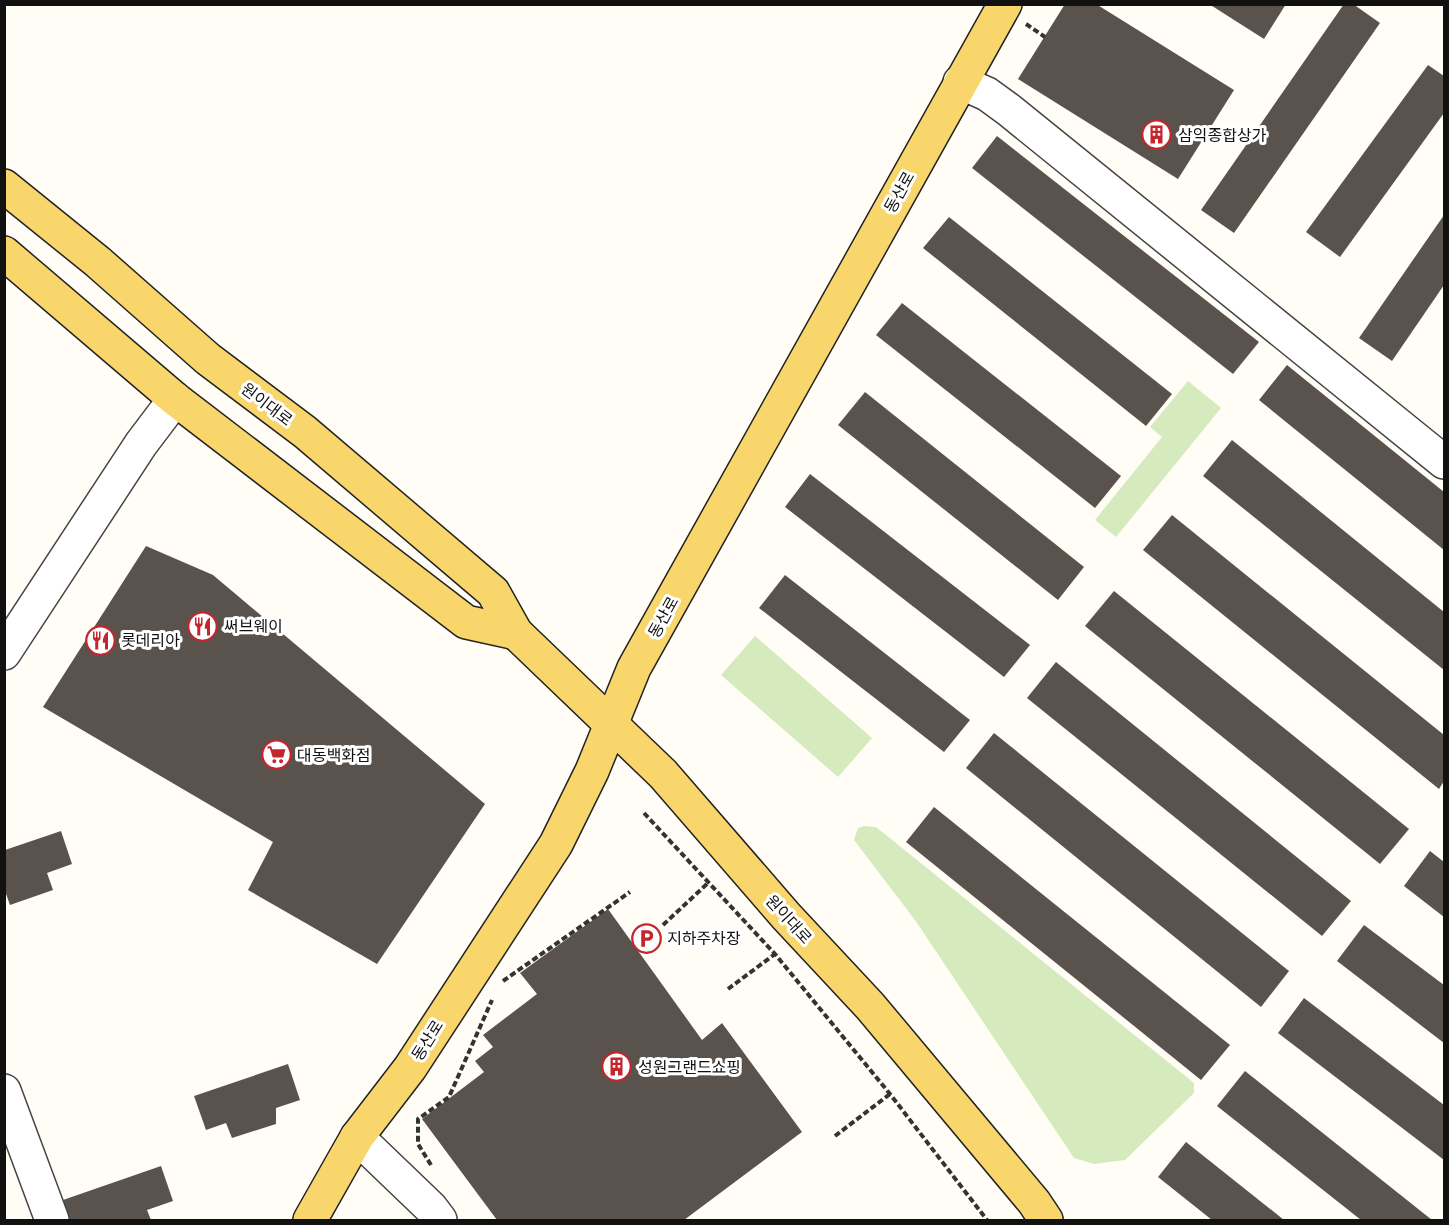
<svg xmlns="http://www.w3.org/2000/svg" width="1449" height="1225" viewBox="0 0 1449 1225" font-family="'Libre Baskerville','Noto Sans KR',serif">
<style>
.green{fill:#d5ebbd}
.building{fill:#5a524d}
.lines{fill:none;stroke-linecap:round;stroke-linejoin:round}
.minor-casing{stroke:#444;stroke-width:36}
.major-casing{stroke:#222;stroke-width:36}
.path{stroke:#333;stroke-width:4;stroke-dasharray:6 3;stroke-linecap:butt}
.minor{stroke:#fff;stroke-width:33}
.major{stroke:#f9d66b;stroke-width:33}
.labels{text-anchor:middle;stroke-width:6;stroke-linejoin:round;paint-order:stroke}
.poi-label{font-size:16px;fill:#111;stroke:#fff;text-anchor:start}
.street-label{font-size:16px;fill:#111;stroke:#fff}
</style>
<rect width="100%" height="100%" fill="#fffdf5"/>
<g class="green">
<path d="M1188,381l33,27 -105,129 -21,-17 67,-83 -12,-10z"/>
<path d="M755,636l117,102 -34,39 -117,-102z"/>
<path d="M864,826l12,1 318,256v10l-69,67 -31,4 -20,-6 -159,-238 -61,-80 4,-12z"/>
</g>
<g class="building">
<path d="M1065,4h31l138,86 -56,89 -160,-100z"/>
<path d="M1209,4h77l-22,35z"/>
<path d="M1344,4h9l27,19 -146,210 -33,-23z"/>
<path d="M1428,65l16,11v37l-104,144 -34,-25z"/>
<path d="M997,136l262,206 -26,32 -261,-206z"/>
<path d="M1444,215v70l-52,76 -33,-23z"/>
<path d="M949,217l223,177 -26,32 -223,-178z"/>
<path d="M902,303l219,173 -26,32 -219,-173z"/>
<path d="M1287,365l157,127v58l-185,-150z"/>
<path d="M865,392l219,175 -26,33 -220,-175z"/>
<path d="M1232,440l212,172v58l-241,-194z"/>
<path d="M810,474l220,171 -26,32 -219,-170z"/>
<path d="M1172,515l272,220v46l-5,8 -296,-239z"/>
<path d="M146,546l67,29 272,229 -108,160 -129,-74 25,-48 -230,-135z"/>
<path d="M785,575l185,145 -26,32 -185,-144z"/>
<path d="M1114,591l295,238 -29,35 -295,-238z"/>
<path d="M1056,662l295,239 -29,35 -295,-238z"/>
<path d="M994,733l295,238 -28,36 -295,-239z"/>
<path d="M934,807l296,238 -29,35 -295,-238z"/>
<path d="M61,831l11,33 -25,9 6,17 -43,15 -5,-14v-41z"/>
<path d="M1430,851l14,11v55l-40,-31z"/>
<path d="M608,909l94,131 20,-17 80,109 -118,88h-187l-75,-101 62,-47 -9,-11 18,-14 -10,-12 54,-41 -17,-21z"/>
<path d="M1364,925l80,60v58l-107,-82z"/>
<path d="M1304,998l140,107v55l-166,-127z"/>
<path d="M288,1064l12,36 -24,8v16l-44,14 -6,-15 -20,7 -12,-34z"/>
<path d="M1245,1071l187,149h-71l-144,-114z"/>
<path d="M1186,1142l98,78h-72l-54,-43z"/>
<path d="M161,1166l12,35 -26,9 4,10h-81l-7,-20z"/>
</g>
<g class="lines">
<defs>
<g id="minor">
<path d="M960,82l27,12 22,16 435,352"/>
<path d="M4,653l137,-209 34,-45"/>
<path d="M4,1091l48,129"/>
<path d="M357,1137l74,71 9,12"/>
</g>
<g id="major">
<path d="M4,186l94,76 110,97 97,73 188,160 23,41 147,141 123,142 84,90 164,196 12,18"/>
<path d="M4,253l171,146 291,223 50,11"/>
<path d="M310,1220l47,-83 53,-69 146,-224 36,-73 42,-103 371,-664"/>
</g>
</defs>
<use href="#minor" class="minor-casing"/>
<use href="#major" class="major-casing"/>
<g class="path">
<path d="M1026,24l19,13"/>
<path d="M644,813l131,141 115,140 97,126"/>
<path d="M663,925l45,-42"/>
<path d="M503,981l127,-89"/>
<path d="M728,989l47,-35"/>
<path d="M835,1136l55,-42"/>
<path d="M431,1165l-13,-21v-25l31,-22 43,-97"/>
</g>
<use href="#minor" class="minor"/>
<use href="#major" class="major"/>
</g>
<defs>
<symbol id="building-ring" viewBox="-11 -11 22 22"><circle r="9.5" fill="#fff" stroke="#c4262e" stroke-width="1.5"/><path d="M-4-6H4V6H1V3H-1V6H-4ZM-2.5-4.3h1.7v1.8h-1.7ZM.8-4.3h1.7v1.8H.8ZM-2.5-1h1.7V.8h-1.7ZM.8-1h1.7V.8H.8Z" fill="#c4262e"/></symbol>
<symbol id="restaurant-ring" viewBox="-11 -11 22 22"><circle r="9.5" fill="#fff" stroke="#c4262e" stroke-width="1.5"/><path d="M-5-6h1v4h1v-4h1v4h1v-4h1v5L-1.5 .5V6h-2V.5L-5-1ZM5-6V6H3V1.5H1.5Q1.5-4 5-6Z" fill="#c4262e"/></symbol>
<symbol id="supermarket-ring" viewBox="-11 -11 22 22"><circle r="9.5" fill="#fff" stroke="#c4262e" stroke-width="1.5"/><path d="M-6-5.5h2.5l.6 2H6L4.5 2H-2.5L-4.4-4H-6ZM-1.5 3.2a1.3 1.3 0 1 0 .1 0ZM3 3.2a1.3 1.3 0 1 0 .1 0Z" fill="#c4262e"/></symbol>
<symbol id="parking-ring" viewBox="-11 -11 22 22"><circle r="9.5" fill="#fff" stroke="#c4262e" stroke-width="1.5"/><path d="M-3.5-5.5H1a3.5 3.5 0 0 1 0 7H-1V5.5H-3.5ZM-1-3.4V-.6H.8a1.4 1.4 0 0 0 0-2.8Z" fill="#c4262e"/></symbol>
</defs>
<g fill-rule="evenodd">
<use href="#building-ring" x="1140" y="118" width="33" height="33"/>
<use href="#restaurant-ring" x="186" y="610" width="33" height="33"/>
<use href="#restaurant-ring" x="84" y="624" width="33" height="33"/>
<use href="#supermarket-ring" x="260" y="738" width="33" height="33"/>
<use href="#parking-ring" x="630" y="922" width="33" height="33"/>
<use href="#building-ring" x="600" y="1050" width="33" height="33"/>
</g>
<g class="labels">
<g class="poi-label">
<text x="1178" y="141">삼익종합상가</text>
<text x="224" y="632">써브웨이</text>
<text x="121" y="646">롯데리아</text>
<text x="297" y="761">대동백화점</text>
<text x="667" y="944">지하주차장</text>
<text x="638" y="1073">성원그랜드쇼핑</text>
</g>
<g class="street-label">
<text transform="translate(899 192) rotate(-61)" y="6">동산로</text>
<text transform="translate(267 404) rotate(37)" y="6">원이대로</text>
<text transform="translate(663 617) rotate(-61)" y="6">동산로</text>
<text transform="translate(789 919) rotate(48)" y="6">원이대로</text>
<text transform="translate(427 1040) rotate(-58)" y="6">동산로</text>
</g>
</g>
<rect width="1449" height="1225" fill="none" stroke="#111111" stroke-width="12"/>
</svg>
